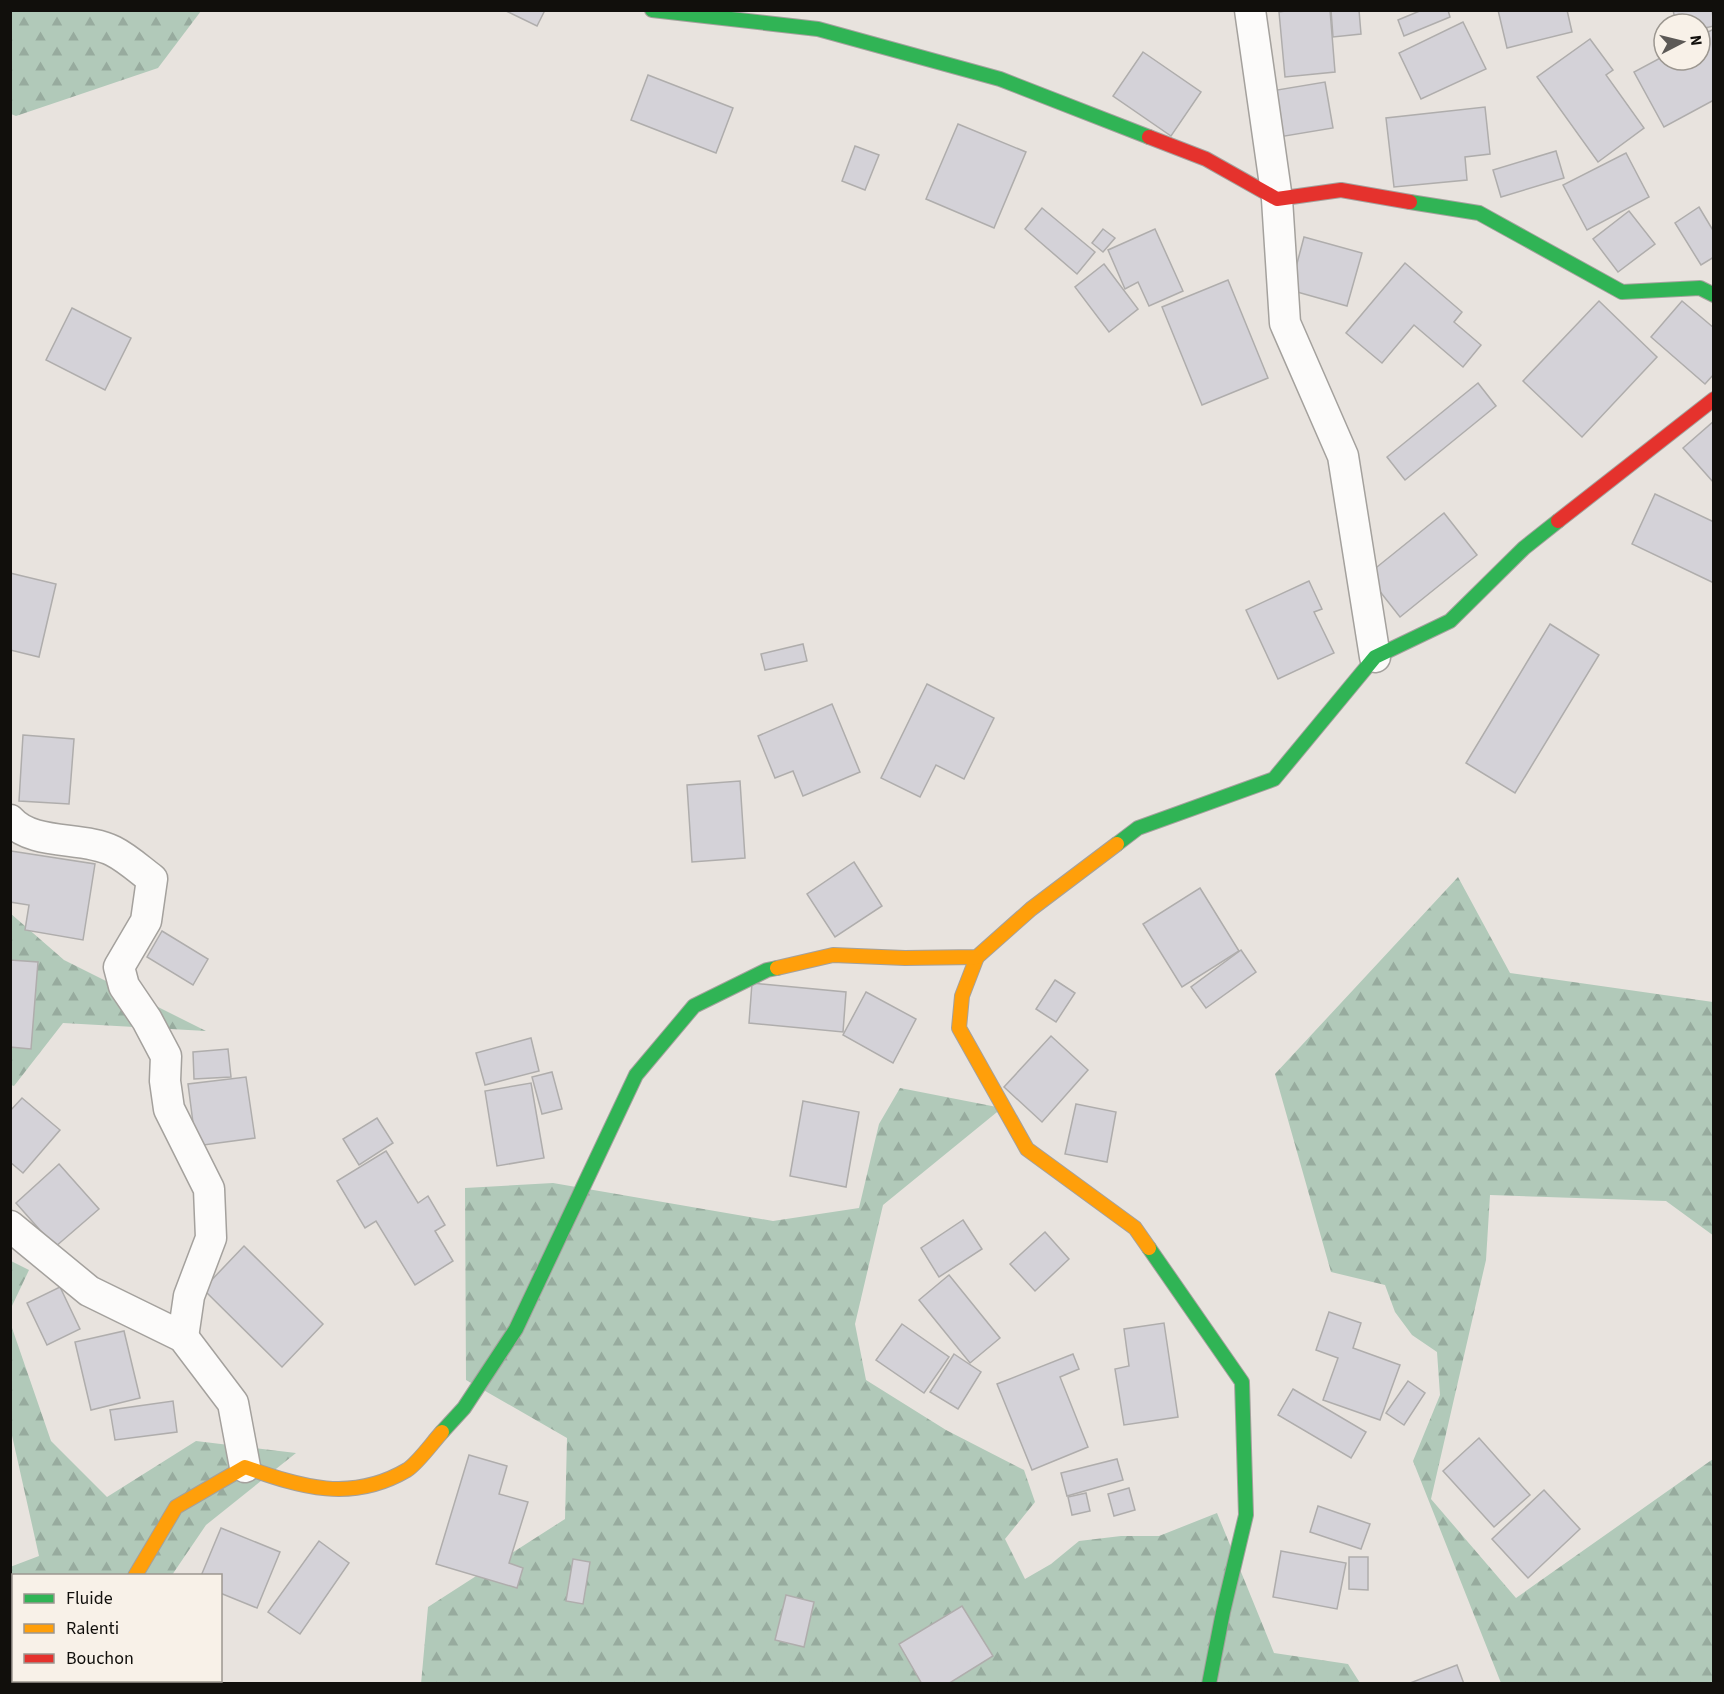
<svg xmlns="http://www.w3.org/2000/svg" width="1724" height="1694" viewBox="0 0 1724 1694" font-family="'Source Sans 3',sans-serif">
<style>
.forest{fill:url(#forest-firs)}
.building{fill:#d4d2d8;stroke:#afadac;stroke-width:1.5}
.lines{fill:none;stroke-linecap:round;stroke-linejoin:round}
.street-casing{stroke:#a4a19d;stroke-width:33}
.fast-casing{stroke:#a4a19d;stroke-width:16}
.slow-casing{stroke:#a4a19d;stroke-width:16}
.jam-casing{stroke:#a4a19d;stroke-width:16}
.street{stroke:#fcfbfa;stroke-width:30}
.fast{stroke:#30b455;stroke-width:14}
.slow{stroke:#ff9f0a;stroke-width:14}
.jam{stroke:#e5322d;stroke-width:14}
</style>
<defs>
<pattern id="forest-firs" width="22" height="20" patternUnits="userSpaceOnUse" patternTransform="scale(1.5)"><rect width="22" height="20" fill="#b1c9b9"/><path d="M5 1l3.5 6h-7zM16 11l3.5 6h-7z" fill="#97ab9e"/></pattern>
</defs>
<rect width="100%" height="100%" fill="#e8e3de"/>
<g class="forest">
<path d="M10,11l1,-1 190,1 -43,57 -142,48 -5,-2z"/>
<path d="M1458,877l52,96 203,29 1,234 -48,-35 -176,-6 -4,65 -55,239 85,99 197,-139v224h-212l-88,-222 27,-66 -3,-43 -25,-17 -17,-23 -10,-27 -54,-13 -56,-198z"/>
<path d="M10,913l54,47 142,71 -143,-8 -49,63 -3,-1z"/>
<path d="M900,1088l102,20 -119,97 -28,119 11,56 80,50 78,40 11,32 -30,37 20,40 26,-15 28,-23 42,-5h38l58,-23 57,140 74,11 12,19 -939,1 7,-77 137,-88 2,-81 -101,-58 -1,-192 88,-5 220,38 86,-13 20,-84z"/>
<path d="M11,1261l18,9 -18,38z"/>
<path d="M11,1325l40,116 56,56 89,-56 100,12 -90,72 -34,50 -158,1v104l72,1 -2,2h-73l-1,-116 29,-11 -28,-125z"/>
</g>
<g class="building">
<path d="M504,10h41l-8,16z"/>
<path d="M1292,10h38l5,62 -50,5 -6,-65z"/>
<path d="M1331,10h28l2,24 -28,3z"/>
<path d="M1422,10h26l2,7 -46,19 -6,-16z"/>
<path d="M1498,10h69l5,22 -65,16z"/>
<path d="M1673,10h39l2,16 -14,3v-5h-24z"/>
<path d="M1463,22l23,47 -65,30 -22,-46z"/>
<path d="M1714,29v71l-50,27 -30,-55 30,-16v4h36v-24z"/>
<path d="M1590,39l23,31 -7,5 38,53 -46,34 -61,-85z"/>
<path d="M1143,52l58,40 -30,44 -58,-40z"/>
<path d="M648,75l85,33 -17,45 -85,-33z"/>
<path d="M1325,82l8,46 -54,9 -8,-46z"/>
<path d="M1485,107l5,47 -25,3 2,23 -73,7 -8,-69z"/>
<path d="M958,124l68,28 -32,76 -68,-29z"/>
<path d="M855,146l24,9 -14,35 -23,-9z"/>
<path d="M1556,151l8,27 -63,19 -8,-27z"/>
<path d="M1626,153l23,44 -62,33 -24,-45z"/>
<path d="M1699,207l15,25v25l-13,8 -26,-42z"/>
<path d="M1042,208l53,44 -18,22 -52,-45z"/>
<path d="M1629,211l26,33 -37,28 -25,-33z"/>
<path d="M1103,229l12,9 -12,14 -11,-9z"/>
<path d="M1155,229l28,62 -34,15 -11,-24 -13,7 -17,-39z"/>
<path d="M1304,237l58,16 -15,53 -57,-16z"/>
<path d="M1405,263l57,49 -8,10 27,23 -18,22 -49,-42 -32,38 -36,-30z"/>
<path d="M1104,264l34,45 -29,23 -34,-45z"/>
<path d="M1228,280l40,98 -66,27 -40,-98z"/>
<path d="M1599,301l58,56 -75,80 -59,-56z"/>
<path d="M1682,301l32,27v46l-9,10 -54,-47z"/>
<path d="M72,308l59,30 -26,52 -59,-30z"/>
<path d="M1478,383l18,23 -91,74 -18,-23z"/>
<path d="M1714,421v62l-31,-35z"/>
<path d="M1655,494l59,28v61l-82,-39z"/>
<path d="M1444,513l33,42 -77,62 -33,-42z"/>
<path d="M10,573l46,11 -17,73 -29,-7z"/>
<path d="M1309,581l13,28 -8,3 20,41 -56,26 -32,-69z"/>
<path d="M1550,624l49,31 -84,138 -49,-30z"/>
<path d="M803,644l4,17 -42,9 -4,-16z"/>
<path d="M927,684l67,34 -30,61 -28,-14 -16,32 -39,-19z"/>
<path d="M832,704l28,68 -57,24 -10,-25 -18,7 -17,-42z"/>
<path d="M23,735l51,4 -5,65 -50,-3z"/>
<path d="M740,781l5,77 -53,4 -5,-77z"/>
<path d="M11,851l84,13 -12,76 -58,-10 4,-25 -19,-3z"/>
<path d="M854,862l28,44 -47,31 -28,-43z"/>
<path d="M1200,888l39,63 -57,36 -39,-63z"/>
<path d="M162,931l46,28 -15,26 -46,-28z"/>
<path d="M1241,950l15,22 -50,36 -15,-21z"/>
<path d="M10,960l28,2 -7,87 -21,-2z"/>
<path d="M1055,980l20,13 -19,29 -20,-13z"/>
<path d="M752,983l94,9 -3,40 -94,-9z"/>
<path d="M866,992l50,27 -23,44 -50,-28z"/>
<path d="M1051,1036l37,34 -46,52 -38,-35z"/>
<path d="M531,1038l8,33 -54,14 -9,-32z"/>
<path d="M228,1049l3,28 -37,2 -1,-27z"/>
<path d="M552,1072l10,37 -20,5 -10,-37z"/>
<path d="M246,1077l9,61 -59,8 -8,-62z"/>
<path d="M531,1083l13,75 -47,8 -12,-75z"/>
<path d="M22,1098l38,32 -37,43 -13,-11v-51z"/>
<path d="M803,1101l56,11 -13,75 -56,-11z"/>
<path d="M1076,1104l40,8 -9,50 -42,-8z"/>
<path d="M377,1118l16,25 -34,22 -16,-26z"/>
<path d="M386,1151l32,52 10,-7 17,29 -10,6 18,30 -38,24 -39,-64 -11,7 -28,-47z"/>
<path d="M59,1164l40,45 -44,38 -39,-44z"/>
<path d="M963,1220l19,29 -43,28 -18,-29z"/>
<path d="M1045,1232l24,27 -34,32 -25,-27z"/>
<path d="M244,1246l79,78 -41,43 -79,-78z"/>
<path d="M949,1275l51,63 -30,25 -51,-63z"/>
<path d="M60,1287l20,42 -33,16 -20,-42z"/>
<path d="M1329,1312l32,11 -8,25 47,17 -20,55 -57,-20 15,-42 -22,-8z"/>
<path d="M1164,1323l14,94 -54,8 -9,-56 14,-3 -5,-37z"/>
<path d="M902,1324l47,33 -25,36 -48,-33z"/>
<path d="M124,1331l16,67 -49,12 -16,-68z"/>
<path d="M954,1354l27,18 -23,37 -28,-17z"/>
<path d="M1073,1354l6,15 -19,8 28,70 -56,23 -35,-86z"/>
<path d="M1408,1381l17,12 -21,32 -18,-12z"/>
<path d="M1293,1389l73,43 -15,26 -73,-43z"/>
<path d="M173,1401l4,31 -62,8 -5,-30z"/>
<path d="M1479,1438l51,57 -36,32 -51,-56z"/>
<path d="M469,1455l38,11 -8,28 29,8 -19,61 14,5 -6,20 -81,-24z"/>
<path d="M1117,1459l6,21 -56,16 -6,-23z"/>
<path d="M1129,1488l6,22 -21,6 -6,-22z"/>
<path d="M1544,1490l36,39 -52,49 -36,-39z"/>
<path d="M1086,1493l4,18 -18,4 -4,-18z"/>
<path d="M1318,1506l52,18 -9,25 -51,-17z"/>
<path d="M221,1528l59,24 -23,56 -37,-15v-17h-19z"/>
<path d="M319,1541l30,22 -49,71 -32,-22z"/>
<path d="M1281,1551l65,12 -9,46 -64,-12z"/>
<path d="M1349,1557h19v33l-19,-1z"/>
<path d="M573,1559l17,3 -7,42 -17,-3z"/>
<path d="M786,1595l28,7 -10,45 -29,-7z"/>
<path d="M962,1606l31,50 -45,28h-26l-23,-40z"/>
<path d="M1457,1665l7,19h-54v-1z"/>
</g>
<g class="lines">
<defs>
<g id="street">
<path d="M1250,10l27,189 8,124 58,133 32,201"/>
<path d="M10,820c22,26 74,16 103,31 14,7 27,19 39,28l-6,42 -27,46 5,19 23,34 19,36 -1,25 4,28 40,80 2,49 -22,58 -6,41"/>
<path d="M10,1226l79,65 94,46 50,66 12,64"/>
<path d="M88,1684l1,-4"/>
</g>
<g id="fast">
<path d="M652,10l166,19 182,50 149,58"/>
<path d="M1410,202l69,11 143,79 78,-4 14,7"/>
<path d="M1117,844l21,-16 136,-49 101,-122 75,-36 74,-73 34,-27"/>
<path d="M1149,1248l93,134 4,133 -23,97 -14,72"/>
<path d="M442,1432l22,-24 52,-79 120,-254 58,-69 73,-36 10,-2"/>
</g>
<g id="slow">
<path d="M977,957l-15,39 -3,32 68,121 108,79 14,20"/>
<path d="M777,968l56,-13 72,3 72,-1 54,-48 86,-65"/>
<path d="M135,1576l41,-69 69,-40c56,20 106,36 162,3 11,-7 25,-27 35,-38"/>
</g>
<g id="jam">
<path d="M1149,137l57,22 71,40 64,-9 69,12"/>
<path d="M1558,521l156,-122"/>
</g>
</defs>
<use href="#street" class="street-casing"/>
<use href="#fast" class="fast-casing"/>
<use href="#slow" class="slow-casing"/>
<use href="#jam" class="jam-casing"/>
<use href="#street" class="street"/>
<use href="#fast" class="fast"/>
<use href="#slow" class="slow"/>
<use href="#jam" class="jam"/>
</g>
<rect width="1724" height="1694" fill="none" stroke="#110f0c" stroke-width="24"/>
<rect x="12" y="1574" width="210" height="108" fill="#f8f1e8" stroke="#9c9790" stroke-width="1.5"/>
<rect x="24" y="1594" width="30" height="9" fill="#30b455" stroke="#9c9790" stroke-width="1.5"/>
<text x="66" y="1604" font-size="18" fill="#110f0c">Fluide</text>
<rect x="24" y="1624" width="30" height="9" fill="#ff9f0a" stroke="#9c9790" stroke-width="1.5"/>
<text x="66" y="1634" font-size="18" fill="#110f0c">Ralenti</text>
<rect x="24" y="1654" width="30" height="9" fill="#e5322d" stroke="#9c9790" stroke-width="1.5"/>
<text x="66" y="1664" font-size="18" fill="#110f0c">Bouchon</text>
<g transform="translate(1682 42) rotate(83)"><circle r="28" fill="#f8f1e8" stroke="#9c9790" stroke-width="1.5"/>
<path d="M0-4.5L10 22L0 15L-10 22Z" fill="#5c5956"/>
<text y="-9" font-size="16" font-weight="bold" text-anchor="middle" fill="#110f0c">N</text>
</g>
</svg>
